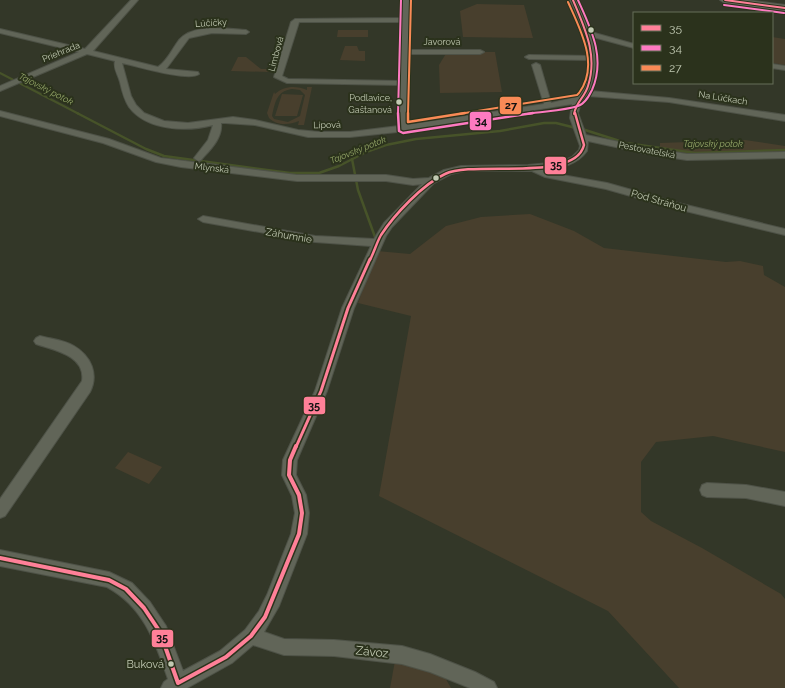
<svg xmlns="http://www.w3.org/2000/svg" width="785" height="688" viewBox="0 0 785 688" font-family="Raleway,sans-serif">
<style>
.green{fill:#483f2d;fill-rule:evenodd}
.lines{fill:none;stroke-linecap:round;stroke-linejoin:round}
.stream-far1{stroke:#475329;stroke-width:2}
.stream{stroke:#475329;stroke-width:2.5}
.street-casing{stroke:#4e5247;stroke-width:2}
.secondary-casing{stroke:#4e5247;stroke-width:2}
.street{fill:#616558;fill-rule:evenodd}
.secondary{fill:#666a5c;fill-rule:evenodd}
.bus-1-far3-casing{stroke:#2b321c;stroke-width:4}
.bus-1-far2-casing{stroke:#2b321c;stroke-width:5}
.bus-1-far1-casing{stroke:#2b321c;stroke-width:6}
.bus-1-casing{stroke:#2b321c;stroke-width:7}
.bus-2-far1-casing{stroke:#2b321c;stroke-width:4}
.bus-2-casing{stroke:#2b321c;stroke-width:5}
.bus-3-far1-casing{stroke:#2b321c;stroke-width:4}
.bus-3-casing{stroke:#2b321c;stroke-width:5}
.bus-1-far3{stroke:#ff8098;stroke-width:2}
.bus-1-far2{stroke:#ff8098;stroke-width:2.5}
.bus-1-far1{stroke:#ff8098;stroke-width:3}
.bus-1{stroke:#ff8098;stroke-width:4}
.bus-2-far1{stroke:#fe7ac1;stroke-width:2}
.bus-2{stroke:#fe7ac1;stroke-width:2.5}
.bus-3-far1{stroke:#f98a56;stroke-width:2}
.bus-3{stroke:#f98a56;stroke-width:2.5}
.bus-dot{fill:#c1c9b2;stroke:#2b321c;stroke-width:1.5}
.labels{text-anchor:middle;stroke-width:4;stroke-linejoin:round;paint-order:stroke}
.far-street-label{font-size:9px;fill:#c1c9b2;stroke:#2b321c}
.far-water-label{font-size:9px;font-style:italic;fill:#97a96a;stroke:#2b321c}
.bus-label{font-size:9px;fill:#c1c9b2;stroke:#2b321c;text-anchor:end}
.street-label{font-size:10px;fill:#c1c9b2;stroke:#2b321c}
.near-bus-label{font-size:11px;fill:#c1c9b2;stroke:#2b321c;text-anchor:end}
.near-street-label{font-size:12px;fill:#c1c9b2;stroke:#2b321c}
.line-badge{stroke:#2b321c;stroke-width:1.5}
.pale-badge-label{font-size:11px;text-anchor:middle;font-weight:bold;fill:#111}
</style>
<rect width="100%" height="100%" fill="#333728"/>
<g class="green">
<path d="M477,4l47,1 9,33 -70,-1 -3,-26z"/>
<path d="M338,30h30v7h-31z"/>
<path d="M772,37l13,2v26l-13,-2z"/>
<path d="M345,46h12l2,5h6v10l-25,-1z"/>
<path d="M447,52h48l7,40 -62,1 -1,-28z"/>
<path d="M238,57h8l15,12h11l-1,3 -40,-1z"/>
<path d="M307,87h5l-8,38h-6l1,-4c-10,4 -22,5 -30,-3l-2,-5 7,-21 1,2c8,-8 21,-9 32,-4zM292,89l8,1 5,5 -5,21 -12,6 -14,-3 -2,-3c3,-14 5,-25 20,-27z"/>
<path d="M282,94l21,1 -6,21h-22z"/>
<path d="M745,140l40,6v7l-85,2 -40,-5v-7z"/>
<path d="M530,214l44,17 30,17 122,14 14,-1 23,5 1,9 21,12v165l-72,-16 -57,6 -15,20v50l10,9 51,27 79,46 4,5v89h-106l-71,-77 -229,-115 32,-180 -53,-13 19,-52 33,3 36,-28 35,-9z"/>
<path d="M128,452l34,15 -13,17 -34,-16z"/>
<path d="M395,661l48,13 8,14h-61z"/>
</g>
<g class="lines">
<path class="stream-far1" d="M0,73l79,41"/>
<g class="stream">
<path d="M77,113l69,36 18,7 126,17h29l20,-7 27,-14 20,-7 30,-6 84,-8 44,-8h12l20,5"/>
<path d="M582,129l44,14 69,10 90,-3"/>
<path d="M352,159l6,31 17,47"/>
</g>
<defs>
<g id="street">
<path d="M131,0h7l-45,51 65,16c10,-7 14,-18 21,-27 14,-17 48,-11 67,-10l3,2 -3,2 -34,-1 -23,5 -23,31 32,3 1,2c-10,8 -63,-8 -77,-11l9,33 5,9 8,8 20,8 24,2 45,-6 22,3 43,10 21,2h31l49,-6 1,-41 -113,-2 -13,-6 17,-55 4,-3 107,-1 1,-18h6l-1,50h72l4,2 -4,2h-72l-1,71 137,-21 -12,-39 4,-2 4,2 11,38 26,-6 7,-10 6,-27 -61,-1 -4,-2 4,-2 61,1 -3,-18 -17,-38h6l15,32 43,12v4l-41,-11 5,21 -8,33 79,7 116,17v6l-116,-19 -81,-6 -7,6 -3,11 8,22 62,13 39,6 98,-2v6l-98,2 -39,-6 -60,-13 -1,10c-10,14 -26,17 -43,19l7,3 56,10 71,20 107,26v6l-112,-27 -67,-19 -61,-12 -13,-6h-67l-14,3 -17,9 -42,44 -6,9 -32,72 -27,83 -30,69 -1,15 10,20 3,18 -2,21 -28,72 -15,26 20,7 50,1 68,6 28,8 45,18 19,10 3,6h-27l-40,-16 -28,-8 -68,-8 -50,-1 -31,-10 -21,18 -45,25h-26l3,-6 4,-3c-13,-37 -24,-72 -61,-92l-107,-21v-16l109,22 23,11 18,19 16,24 17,45 37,-20 25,-21 14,-19 8,-16 24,-61 4,-21 -3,-17 -10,-21 1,-15 32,-69 27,-83 29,-62 -56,-4 -112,-20 -5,-3 5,-3 112,20 59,3 10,-16 38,-39 -9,1 -27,-4h-89l-116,-14 -25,-5 -53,-19 -103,-27v-5l109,28 52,19 136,17h89l27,4 16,-1 15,-8 17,-4 67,-1 33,-3 11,-5 7,-7 1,-4 -10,-28 2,-14 -175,28 -47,5h-42l-53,-12 -30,-2h-4c2,15 -11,27 -20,37l-3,1 -4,-3 14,-18 5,-15c-26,7 -66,6 -84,-18 -5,-8 -7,-16 -9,-25 -2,-8 -7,-13 -5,-21l-28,-7 -87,37v-5l79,-34 -79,-19v-4l85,20zM299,22h103l-1,28 -2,2 2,2 -1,27 -112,-2 -6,-3z"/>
<path d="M772,64l13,2v4l-13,-2z"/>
<path d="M40,336c11,3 24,4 34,10 17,10 25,28 16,46l-85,124 -5,2v-19l82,-118c4,-26 -29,-31 -46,-37l-2,-3 2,-3z"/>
<path d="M707,483l39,2 39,7v14l-39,-8 -39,-1 -5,-2 -2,-5 2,-5z"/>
</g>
<path id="secondary" d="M720,0h26l39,5v6l-60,-8z"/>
</defs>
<use href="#street" class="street-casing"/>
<use href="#secondary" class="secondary-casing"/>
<use href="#street" class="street"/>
<use href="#secondary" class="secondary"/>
<defs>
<g id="bus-1-far3">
<path d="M573,0c12,29 25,55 15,86 -3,11 -12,16 -14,28"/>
<path d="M725,0l60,8"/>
</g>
<path id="bus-1-far2" d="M370,260c4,-8 7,-18 11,-25 13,-20 42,-51 64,-61 29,-14 130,9 139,-29l-9,-32"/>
<path id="bus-1-far1" d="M296,447l25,-56 27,-83 22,-49"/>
<path id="bus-1" d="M0,558l109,22 17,9 18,19 16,24 18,51 48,-26 25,-21 14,-19 34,-83 3,-21 -3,-18 -10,-20 1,-15 6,-14"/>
<g id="bus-2-far1">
<path d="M724,5l60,8"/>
<path d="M398,114l3,-114"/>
<path d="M527,114c16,-3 36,-3 51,-8 7,-2 11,-10 14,-16 14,-32 -1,-61 -14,-90"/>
</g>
<path id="bus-2" d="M398,113l1,18 4,2 130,-20"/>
<g id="bus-3-far1">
<path d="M408,114l3,-114"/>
<path d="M459,114l118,-19 2,-2c21,-28 1,-64 -11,-91"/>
</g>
<path id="bus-3" d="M408,113v9l57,-9"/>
</defs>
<use href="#bus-1-far3" class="bus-1-far3-casing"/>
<use href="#bus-1-far2" class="bus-1-far2-casing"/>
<use href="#bus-1-far1" class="bus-1-far1-casing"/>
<use href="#bus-1" class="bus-1-casing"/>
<use href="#bus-2-far1" class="bus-2-far1-casing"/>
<use href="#bus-2" class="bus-2-casing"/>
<use href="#bus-3-far1" class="bus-3-far1-casing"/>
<use href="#bus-3" class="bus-3-casing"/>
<use href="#bus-1-far3" class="bus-1-far3"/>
<use href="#bus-1-far2" class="bus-1-far2"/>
<use href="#bus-1-far1" class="bus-1-far1"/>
<use href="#bus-1" class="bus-1"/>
<use href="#bus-2-far1" class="bus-2-far1"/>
<use href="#bus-2" class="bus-2"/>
<use href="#bus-3-far1" class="bus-3-far1"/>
<use href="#bus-3" class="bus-3"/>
</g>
<g class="bus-dot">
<circle cx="591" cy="30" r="3.5"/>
<circle cx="399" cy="102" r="3.5"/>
<circle cx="436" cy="178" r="3.5"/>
<circle cx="171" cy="664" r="3.5"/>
</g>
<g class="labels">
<g class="far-street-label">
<text transform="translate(211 23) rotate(-4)" y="3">Lúčičky</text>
<text x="442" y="45">Javorová</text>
<text transform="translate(61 52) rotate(-22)" y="3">Priehrada</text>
<text transform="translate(276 54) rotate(-75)" y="3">Limbová</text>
<text transform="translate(723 98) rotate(9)" y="3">Na Lúčkach</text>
<text transform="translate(327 125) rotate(-1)" y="3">Lipová</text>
<text transform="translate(647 150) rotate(11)" y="3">Pestovateľská</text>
<text transform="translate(212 168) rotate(7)" y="3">Mlynská</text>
</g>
<g class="far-water-label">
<text transform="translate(46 89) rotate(27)" y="3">Tajovský potok</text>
<text x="713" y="147">Tajovský potok</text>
<text transform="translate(358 150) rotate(-22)" y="3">Tajovský potok</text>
</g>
<g class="bus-label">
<text x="392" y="101">Podlavice,<tspan x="392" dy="12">Gaštanová</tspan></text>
</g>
<g class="street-label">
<text transform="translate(659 200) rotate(16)" y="4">Pod Stráňou</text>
<text transform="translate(289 235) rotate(10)" y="4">Záhumnie</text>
</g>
<g class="near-bus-label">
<text x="164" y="668">Buková</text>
</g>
<g class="near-street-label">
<text transform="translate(372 652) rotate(6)" y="4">Závoz</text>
</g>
</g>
<g class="line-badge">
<rect x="499" y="96" width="23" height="19" rx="4" fill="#f98a56"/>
<rect x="469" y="111" width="23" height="20" rx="4" fill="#fe7ac1"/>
<rect x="544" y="156" width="23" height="19" rx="4" fill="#ff8098"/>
<rect x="303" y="396" width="23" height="19" rx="4" fill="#ff8098"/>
<rect x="151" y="629" width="23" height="19" rx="4" fill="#ff8098"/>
</g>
<g class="pale-badge-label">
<text x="511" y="109">27</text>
<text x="481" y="125">34</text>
<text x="556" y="169">35</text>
<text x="314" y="410">35</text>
<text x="162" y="642">35</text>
</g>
<rect x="633" y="12" width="140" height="72" fill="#2b321c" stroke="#676e58"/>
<rect x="641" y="25" width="20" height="6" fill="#ff8098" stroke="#676e58"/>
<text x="669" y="32" font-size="12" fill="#c1c9b2">35</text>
<rect x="641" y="45" width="20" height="6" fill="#fe7ac1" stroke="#676e58"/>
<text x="669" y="52" font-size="12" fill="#c1c9b2">34</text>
<rect x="641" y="65" width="20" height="6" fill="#f98a56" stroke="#676e58"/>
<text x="669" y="72" font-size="12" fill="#c1c9b2">27</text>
</svg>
